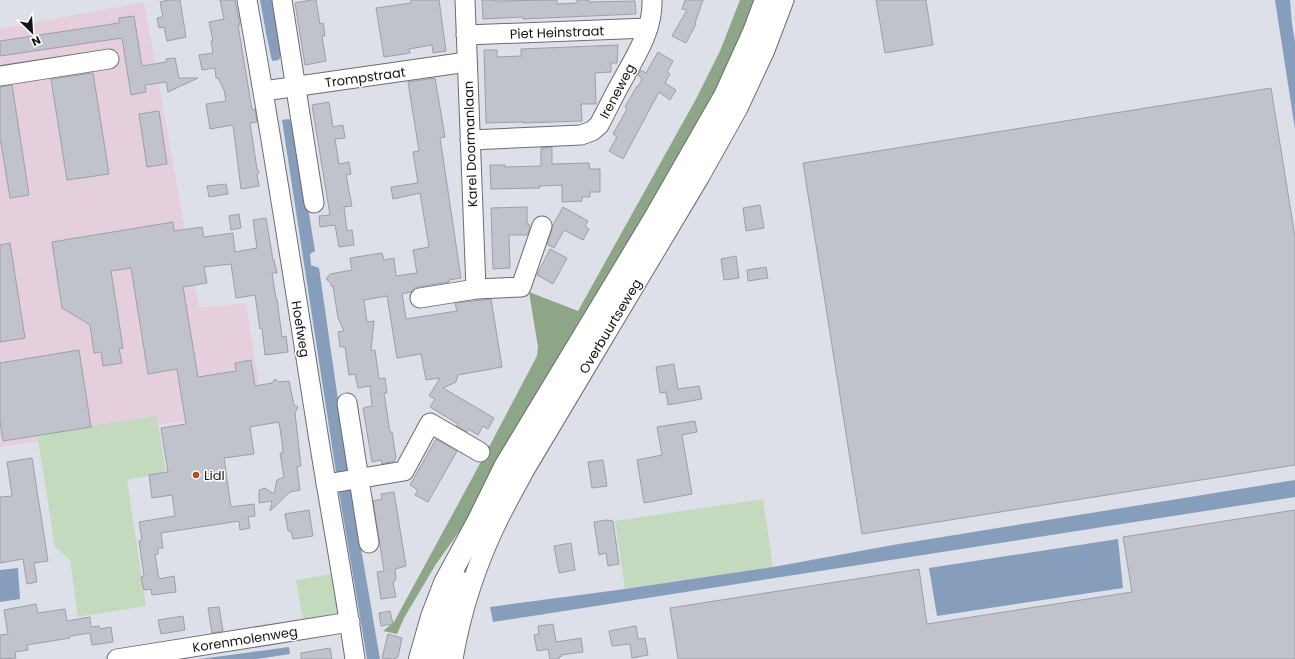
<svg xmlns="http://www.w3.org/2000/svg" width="1295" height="659" viewBox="0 0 1295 659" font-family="Poppins,sans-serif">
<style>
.industrial{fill:#e5cfdc}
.green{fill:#c3dabe}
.forest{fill:#8da688}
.water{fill:#879dbc}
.building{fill:#c0c3cc;stroke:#9d9fa8}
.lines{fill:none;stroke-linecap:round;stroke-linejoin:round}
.minor-casing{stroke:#6b6d75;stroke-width:21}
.major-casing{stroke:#6b6d75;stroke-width:24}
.minor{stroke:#fff;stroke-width:19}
.major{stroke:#fff;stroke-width:22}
.poi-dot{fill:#b35019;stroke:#fff;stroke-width:1.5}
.labels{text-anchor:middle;stroke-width:3;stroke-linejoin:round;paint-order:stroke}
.street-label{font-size:13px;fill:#131417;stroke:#fff}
.poi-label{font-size:13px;fill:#131417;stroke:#fff;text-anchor:start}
</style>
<rect width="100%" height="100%" fill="#dde0e9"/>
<path class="industrial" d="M144,2l55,306 47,-5 17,107 -263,37v-418z"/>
<g class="green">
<path d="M157,416l9,56 -39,8 19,126 -68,11 -8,-57 -15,-13 -18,-113z"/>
<path d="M763,499l10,68 -148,22 -10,-68z"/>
<path d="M332,574l6,38 -2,3 -32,10 -8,-45z"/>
</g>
<path class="forest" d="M740,0h16l-27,66 -73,133 -95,154 -64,107 -31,62 -30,42 -32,54 -7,16 -14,-3 11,-9 95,-175 48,-91 1,-9 -9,-55 49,19 118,-212 24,-48z"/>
<g class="water">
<path d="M260,0h13l9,52 -3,8 -7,1 -5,-23z"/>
<path d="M1275,0h15l2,24 3,18v87z"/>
<path d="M289,119l6,8 20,124 -5,3 1,11 8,3 32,222 29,169h-13l-28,-167 -57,-372z"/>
<path d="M1295,480v17l-802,125 -3,-15 135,-18 148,-22 120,-22z"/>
<path d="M1118,539l5,49 -186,28 -8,-48z"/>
<path d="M18,568l2,31 -20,3v-32z"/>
<path d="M289,647l1,7 -33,5h-57z"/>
</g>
<g class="building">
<path d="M169,0h11l6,37 -19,4 -3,-14 -5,1 -2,-10 6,-1 -3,-15z"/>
<path d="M220,0h15l5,25h-2l14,85 3,-1 2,13 -7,1 7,46 2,2 -2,4 2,11 -18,3 -8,-64 -23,4 -4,-25 20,-3 -2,-11 -6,-12h-2l-1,-10 -13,2 -3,-15 14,-2 -2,-12h2l-4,-19 15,-3z"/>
<path d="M311,0h5l4,24 3,-1 2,13h-3l4,25 -21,4 -10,-62z"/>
<path d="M411,0h28l7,51 -13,2 -1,-8 -23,4 1,4 -26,4 -8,-49 35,-5z"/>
<path d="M482,0h13v1l62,-1v4l20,-1v-3h12v2l46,-1 1,13 -113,5v-2l-40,2z"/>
<path d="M685,0h18l-8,23 1,1 -10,19 -14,-7 15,-26 -5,-1z"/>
<path d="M876,0h50l7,45 -48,8z"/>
<path d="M134,16l8,50 24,-4v-3l9,-1 4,20h19l-30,14 -2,-10 -21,3 1,7 -15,3 -9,-57 -122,18v-15l119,-18v-5z"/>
<path d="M618,45l-1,18h-6v9l-16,1 1,31h-15l1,17 -59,2v-1l-37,1 -2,-73h13v7l24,-1v-7z"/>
<path d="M658,52l15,9 -6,11 3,2 -5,9 11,7 -6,10 -11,-8 -36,67 -14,-8 8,-14 -4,-3 14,-25 -2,-2 12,-21 1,1 4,-8 -4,-4 3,-5 5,3z"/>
<path d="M93,73l16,101 -42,6 -16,-101z"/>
<path d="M435,78l10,59 -5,1 21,140 -12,2v2l-31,5 -5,2 -2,3 -9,2 4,25 51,-8 -2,-8 36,-4 11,68 -44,8 -2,7 -13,6 51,30 -6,11 -5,-3 -5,9 -10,-6 -1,3 -11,-6 2,-2 -28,-17 5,-8 -6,-3 11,-18 -14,2 -5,-26 -24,4 -10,-62 -23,4 3,22 7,-1 -3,30 4,-1 4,29 6,-1 2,15h-3l6,39h2l4,26h-1v3l-13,3 -1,-4 -9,2 -9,-54 9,-2 -2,-20 -12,2 -3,-14 -6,1 -4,-28h-5l-2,-15 6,-1 -6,-13 -5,-32h-2v-3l-5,-4 4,-5 22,-4 -2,-12 32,-5 2,7 10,-2 2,18 21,-3 -4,-23 16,-3 -9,-54 -27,6 -2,-12 27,-4 -5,-31 6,-1 -11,-69z"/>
<path d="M12,85l17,110 -19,3 -10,-61v-50z"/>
<path d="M1271,88l24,149v228l-433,69 -59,-371z"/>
<path d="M329,102l4,25 10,-2 2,13 -10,1 4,25 10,-2 2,12 -5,1 6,31 -8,1 3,24 5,-1 2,15 -15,2 -4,-22 -15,2 -1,-11 11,-1 -18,-110z"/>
<path d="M159,111l8,53 -20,3 -8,-53z"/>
<path d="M552,147v17l37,-1 1,6h10v23h-10v5h-8v4l-20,1v-17l-23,1 1,2 -49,1 -1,-24h15v2l36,-1v-18z"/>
<path d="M226,184l2,10 -19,3 -2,-11z"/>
<path d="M760,205l4,23 -18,3 -3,-23z"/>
<path d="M527,207v17h2l1,5 -3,6h-18l1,33 -17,1 -2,-61z"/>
<path d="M563,207l25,14 -3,5 4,3 -6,11 -19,-10 -10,18 -7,-4 6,-19z"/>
<path d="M239,214l2,14 -10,2 -2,-14z"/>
<path d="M266,218l7,42h1l3,13h-5l4,26h1l5,38 4,-1 2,16 -23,3 -3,-27 -2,1 -5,-34 -19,3 -5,-34 -27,3 3,16 -24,4 15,90 38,-6 -1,-8 16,-3 4,26 17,-3 3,-4 4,3 10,-1 5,24 4,2 -3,6 6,53 -4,1 3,23 -10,2 -20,19 2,-10 -13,2v-13l6,-2 9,6 3,-14 7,-3 -4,-24h3l-1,-11 -3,-20 -29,5 4,27 -30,4 7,49 23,-3 1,12 -7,1 2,11 -10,2 -1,-9 -78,12 2,15h-5v6l-3,1 4,24 15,-3 2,16 -24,3 -1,-6 -7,1 -3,-13 3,-1 -5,-35 3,-1 -3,-18 36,-6 -3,-21 -20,3 -3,-23 19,-3 -7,-44 25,-4 -9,-55 -29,5 -17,-106 -20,3 12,77 -4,1 3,14 -19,3 -2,-14 -7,1 -4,-28 -28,-17 -10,-66 121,-20 1,9 28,-4 2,10 29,-4 2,19 22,-4 -4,-28z"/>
<path d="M10,243l15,95 -25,4v-97z"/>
<path d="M550,249l17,9 -14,26 -16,-9z"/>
<path d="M736,256l3,22 -15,2 -3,-21z"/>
<path d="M766,267l2,11 -20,3 -1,-11z"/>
<path d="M79,350l12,77 -88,14 -3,-20v-58z"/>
<path d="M674,364l4,25 21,-3 3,13 -34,6 -2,-13 -6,1 -4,-26z"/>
<path d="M695,421l2,11 -15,3 10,59 -48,9 -7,-43 25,-5 -5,-28z"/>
<path d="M436,439l21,12 -29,51 -13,-7 3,-5 -8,-5z"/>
<path d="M32,458l16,103 -14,2 3,19 -10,2 -4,-25 -23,4v-66l12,-1 -5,-34z"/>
<path d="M603,460l4,26 -15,2 -4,-26z"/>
<path d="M394,492l12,74 -11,3 1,10 -3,4 3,14 -15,2 -4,-27 7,-1 -11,-70 9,-2 -1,-5z"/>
<path d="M309,510l4,26 -20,3 -2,-8h-3l-3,-17z"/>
<path d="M1295,510v149h-617l-8,-51 249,-39 8,55 205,-32 -9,-55z"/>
<path d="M607,520l6,1 6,43 -11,2 -2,-13 -7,2 -5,-33z"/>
<path d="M571,543l4,27 -16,3 -5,-27z"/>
<path d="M36,604l2,9 27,-4 2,12 23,-4 1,10 8,-1 1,3 11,-2 2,15 -21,3 -2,-12 -20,3v2l-43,7 1,5 -13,2 1,6 -16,1v-24l8,-1 -4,-24z"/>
<path d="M219,607l4,24 -11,2 -4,-25z"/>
<path d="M390,611l3,13 -12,2 -2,-13z"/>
<path d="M183,616l2,14 -24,4 -3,-14z"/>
<path d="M553,624l3,18 25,-4 2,14 -22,3 1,1 -3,1v2h-9l-2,-10 -11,2 -3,-16 5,-1 -1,-8z"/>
<path d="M636,626l2,13 7,-1 3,17 -16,3 -2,-14 -18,2 -3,-15z"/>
<path d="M388,634l14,4 -4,19 -4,2 -12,-1z"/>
<path d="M330,648l2,11h-31v-6z"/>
</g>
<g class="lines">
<defs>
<g id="minor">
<path d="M247,0c26,144 48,289 71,434 12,75 26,150 37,225"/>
<path d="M282,0l32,203"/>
<path d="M465,0l11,289"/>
<path d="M466,35l182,-7"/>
<path d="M0,76l109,-17"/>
<path d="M264,91l203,-29"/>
<path d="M470,140l111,-5 11,-4 7,-6c8,-15 15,-30 23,-44 14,-26 31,-51 30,-81"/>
<path d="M420,298l56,-9 45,-2 21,-61"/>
<path d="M347,403l22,140"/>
<path d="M326,484l78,-13 26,-48 50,29"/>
<path d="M117,659l233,-37"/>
<path d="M453,659c8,-47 24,-96 45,-139 8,-16 17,-32 26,-49l176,-295 38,-68 27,-58 19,-50"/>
</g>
<g id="major">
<path d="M420,659l12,-42 13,-34 33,-61 27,-55 149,-247 71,-124 29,-64 12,-32"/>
<path d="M439,659l20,-77"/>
</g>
</defs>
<use href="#minor" class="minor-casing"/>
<use href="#major" class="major-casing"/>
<use href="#minor" class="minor"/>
<use href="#major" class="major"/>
</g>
<circle class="poi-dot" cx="196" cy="475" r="4"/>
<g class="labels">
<g class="street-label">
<text transform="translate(557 32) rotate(-2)" y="5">Piet Heinstraat</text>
<text transform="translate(365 77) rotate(-8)" y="5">Trompstraat</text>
<text transform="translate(617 91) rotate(-62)" y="5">Ireneweg</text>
<text transform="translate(470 144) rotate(-92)" y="5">Karel Doormanlaan</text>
<text transform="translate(610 326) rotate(-59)" y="5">Overbuurtseweg</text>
<text transform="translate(301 329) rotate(81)" y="5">Hoefweg</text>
<text transform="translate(245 639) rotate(-9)" y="5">Korenmolenweg</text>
</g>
<g class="poi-label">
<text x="204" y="480">Lidl</text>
</g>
</g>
<g transform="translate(32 32) rotate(155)" stroke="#ffffff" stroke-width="3" paint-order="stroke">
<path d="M0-3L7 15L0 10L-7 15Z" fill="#131417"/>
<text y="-6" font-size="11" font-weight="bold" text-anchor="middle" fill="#131417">N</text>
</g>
</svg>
